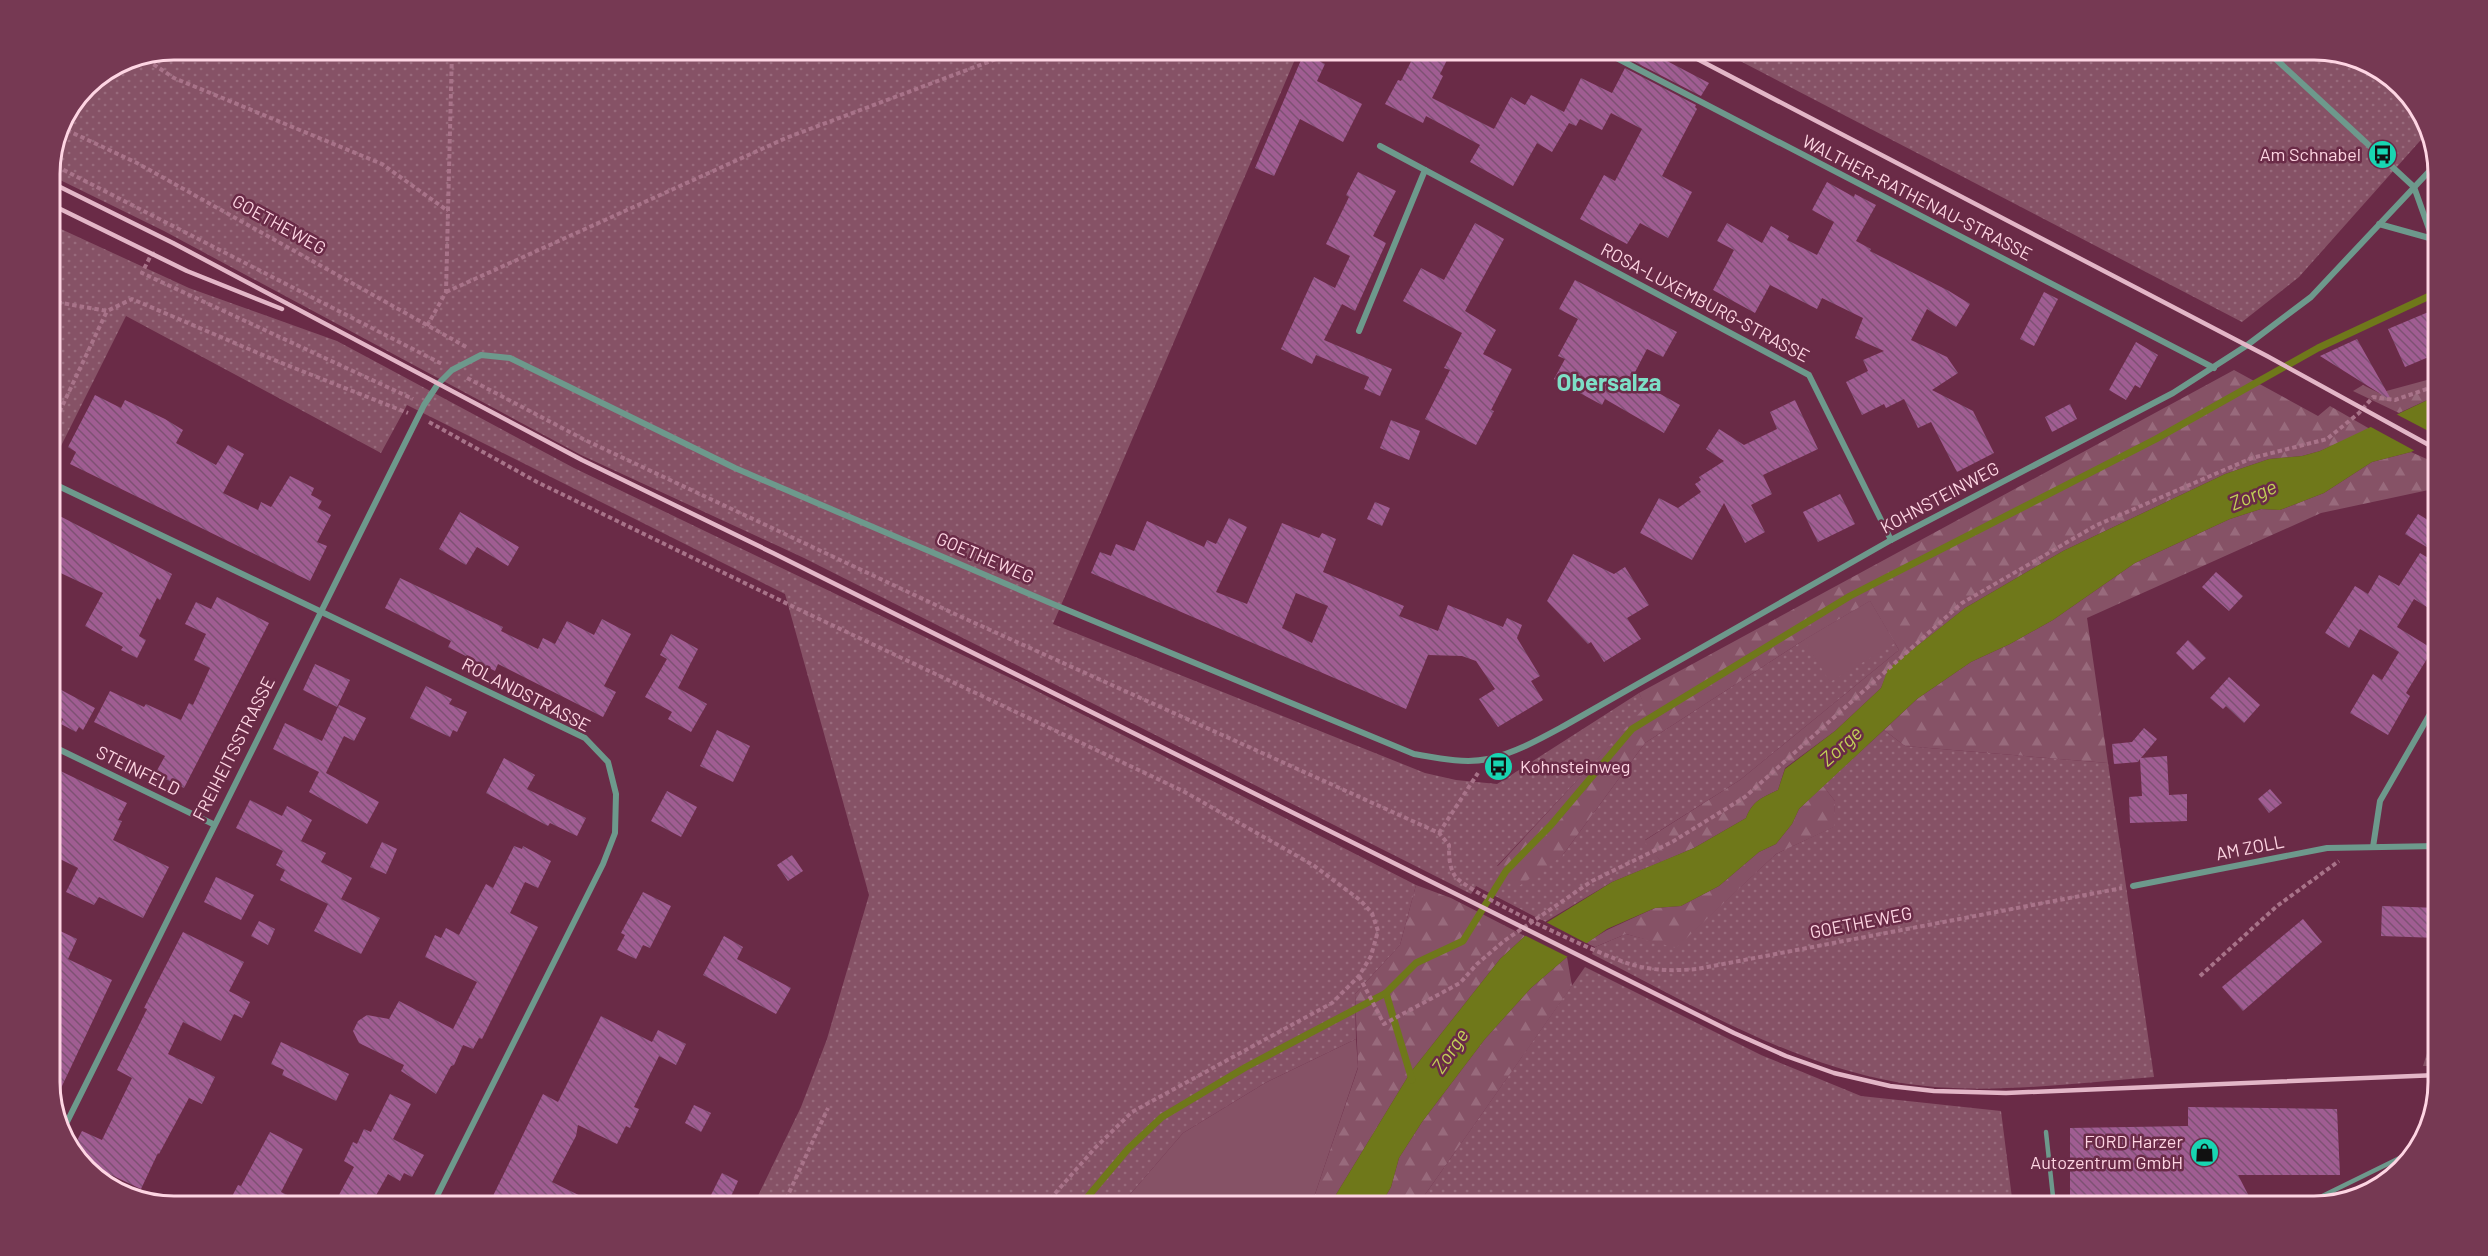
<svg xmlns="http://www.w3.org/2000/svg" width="2488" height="1256" viewBox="0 0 2488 1256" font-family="Barlow,sans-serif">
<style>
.grass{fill:url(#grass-dots)}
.forest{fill:url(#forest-firs)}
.garden{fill:#865266}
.water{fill:#6f781a}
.pier{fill:#6a2b47}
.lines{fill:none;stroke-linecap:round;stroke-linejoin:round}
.stream{stroke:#6f781a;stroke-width:7}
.building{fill:url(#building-back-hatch);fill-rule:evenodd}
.path{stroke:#a87389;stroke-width:4;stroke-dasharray:4.5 3;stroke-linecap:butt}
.service{stroke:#6d998c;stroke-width:4.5}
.minor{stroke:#6d998c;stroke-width:6}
.rail{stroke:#e3b6c7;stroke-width:4.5}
.labels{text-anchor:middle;stroke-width:5;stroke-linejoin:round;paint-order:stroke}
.poi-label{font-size:18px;fill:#fed5e3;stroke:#6a2b47;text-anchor:end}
.street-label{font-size:18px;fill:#fed5e3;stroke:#6a2b47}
.water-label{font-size:20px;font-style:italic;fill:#c1cf58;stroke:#6a2b47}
.district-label{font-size:24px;font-weight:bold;fill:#7edfc6;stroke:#6a2b47}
.rim{fill:none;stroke:#fed5e3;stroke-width:3}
</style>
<defs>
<pattern id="grass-dots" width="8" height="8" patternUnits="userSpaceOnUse" patternTransform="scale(1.5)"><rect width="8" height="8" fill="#865266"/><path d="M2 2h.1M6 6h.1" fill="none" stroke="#986a7c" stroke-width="1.8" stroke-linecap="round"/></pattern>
<pattern id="forest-firs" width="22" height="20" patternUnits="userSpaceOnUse" patternTransform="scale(1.5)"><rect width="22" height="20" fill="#865266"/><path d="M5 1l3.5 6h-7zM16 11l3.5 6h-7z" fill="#986a7c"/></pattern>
<pattern id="building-back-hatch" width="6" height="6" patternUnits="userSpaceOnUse" patternTransform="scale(1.5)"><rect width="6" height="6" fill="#a05d92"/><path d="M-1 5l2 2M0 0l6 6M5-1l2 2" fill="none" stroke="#7e5173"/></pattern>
</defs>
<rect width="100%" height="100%" fill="#6a2b47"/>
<g class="grass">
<path d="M174,50h1125l-246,574 372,149 31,7 41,4 142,-91 7,14 -149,159 65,-10 83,-113 159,-103 66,-39 29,49 -159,130 -95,60 16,22 -49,20 -67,40 -69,-36 -5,8 -667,-336 -223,-103 -417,-224 -114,-56v-9l12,-47 24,-33 40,-27z"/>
<path d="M1719,50h595l55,12 49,43 9,28 -128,144 -57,45z"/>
<path d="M50,224l139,64 148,53 237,127 451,217 391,200 -16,60 -45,49 1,45 -91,44 -82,50 -63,73h-367l48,-99 26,-68 42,-144 -84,-301 -378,-189 -26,48 -255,-137 -76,152z"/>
<path d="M1884,730l21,16 203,17 46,314c-84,6 -173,20 -258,5 -108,-19 -207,-79 -304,-128l3,-7 31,-13 50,13 100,-93 57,-27 2,-26 -12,-15z"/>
<path d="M1585,967l176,88 100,41 140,15 12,95h-596z"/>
<path d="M2438,1018v48h-15z"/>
</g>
<g class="forest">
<path d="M2234,370l84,46 12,-10 40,23 -50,22 -18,5 -33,3 -44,15 -162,77 -98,57 -76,61 -8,19 -46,43 -50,37 -7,22c-15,7 -26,11 -32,28l-52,30 -33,14 -17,-21 96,-61 159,-130 -29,-49 -66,39 -159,103 -83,113 -46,32 -19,-21 148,-160 -6,-14z"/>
<path d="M2438,377v18l-39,18 -46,-22 10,-6 16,8z"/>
<path d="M2411,452l27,12v24l-117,25 -234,105 21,145 -203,-17 -21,-16 33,-31 54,-37 39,-18 43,-24 82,-57 95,-44 31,-10 19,1 44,-17 48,-31z"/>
<path d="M1823,786l12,15 -1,26 -58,27 -100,94 -50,-14 -31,13 -9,-4 21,-13 48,-22 26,-2 38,-20 40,-34 17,-8 16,-20 7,-15z"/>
<path d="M1416,885l35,13 74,38 -25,23 -90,114 -81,133h-18l47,-138 -3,-74 45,-49z"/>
<path d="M1567,957l5,29 -155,220h-37l11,-19 8,-29 23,-36 63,-83 46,-51z"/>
</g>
<g class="garden">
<path d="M1870,601l25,42 -65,39 -26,-42z"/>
<path d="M1356,1039l2,28 -47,139h-191l63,-73 82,-50z"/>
</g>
<path class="water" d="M2438,395v43l-27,14 -39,10 -48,31 -44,17 -19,-1 -31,10 -95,44 -82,57 -43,24 -39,18 -54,37 -118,110 -7,15 -16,20 -17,8 -40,34 -38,20 -26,2 -48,21 -40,28 -36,31 -46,51 -63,83 -23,36 -8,29 -11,19h-51l81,-133 90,-114 25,-23 87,-54 82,-34 52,-30c6,-17 17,-21 32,-28l7,-21 50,-38 46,-43 7,-19 77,-61 98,-57 162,-77 44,-15 33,-3 18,-5z"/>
<g class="pier">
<path d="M2394,413l44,23v5l-21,11 -48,-26z"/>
<path d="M1542,920l44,23 3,1 -19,14 -48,-24z"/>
</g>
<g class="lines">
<g class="stream">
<path d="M1386,993l26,87"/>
<path d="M1080,1206l48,-57 34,-32 84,-50 140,-74 30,-30 47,-22 43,-70 45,-46 81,-96 218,-133 306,-157 162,-91 120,-56"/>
</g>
</g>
<g class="building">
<path d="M1417,50h35l-12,24 3,2 -11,22 62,31 17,-32 14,8 6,-10 33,17 17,-34 31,15 13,-25 71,37 -1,2 2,2 -35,67 30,16 -24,46 -28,-15 -13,21 -47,-25 24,-44 11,6 27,-52 -31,-16 -9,17 -22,-11 -4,7 -7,-3 -17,29 -15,-9 -24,43 -43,-24 10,-17 -54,-29 -3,7 -38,-19 13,-24 3,1z"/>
<path d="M1634,50h12l63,33 -8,13 -72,-37z"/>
<path d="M1304,53l21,11 -8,17 45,23 -19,38 -43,-23 -26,57 -19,-8z"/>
<path d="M1358,172l38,19 -23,45 13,7 -31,68 -13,-7 -18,36 68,29 -12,27 -16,-7 5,-12 -53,-22 -4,9 -31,-15 33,-72 21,11 15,-32 -24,-12 23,-47 -3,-2z"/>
<path d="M1827,182l27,15 1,-3 21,11 -20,36 15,8 -1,2 79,40 21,13 -14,23 -29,-18 -16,31 36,17 11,16 -26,17 41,21 21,42 -37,19 -26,-50 -13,6 -14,-29 -18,9 -2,-4 -22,11 -16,-33 22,-11 -5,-11 21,-9 -29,-13 8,-20 -41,-20 -5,11 -47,-24 -15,28 -42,-23 21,-40 -17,-9 10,-18 35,20 9,-17 18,10 -2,4 30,15 17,-33 -22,-12z"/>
<path d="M1475,223l29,16 -39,72 31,19 -13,24 29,15 -21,41 3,1 -18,34 -51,-26 25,-49 -6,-2 18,-35 -59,-32 18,-33 23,12z"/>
<path d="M1575,280l102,52 -14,25 -16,-8 -15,29 48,27 -16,28 -59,-34 -3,6 -48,-26 11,-20 -7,-3 20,-37 -19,-10z"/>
<path d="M2044,292l14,7 -24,47 -14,-7z"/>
<path d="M2438,308v45l-33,14 -17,-38z"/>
<path d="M2357,339l18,32 17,30 -72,-45z"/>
<path d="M2136,342l22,13 -18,33 -5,-3 -9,15 -17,-10z"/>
<path d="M95,395l26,13 4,-8 40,19 18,11 -7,13 40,22 12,-20 16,9 -21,39 35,17 3,-8 10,5 19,-31 24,12 -3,7 11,6 -4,7 13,7 -14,27 10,4 -17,35 -240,-117 6,-12 -8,-5z"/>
<path d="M1795,400l23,49 -55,26 9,19 -21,11 14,27 -20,11 -21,-40 -32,57 -52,-27 19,-35 19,10 23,-16 -6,-8 6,-4 -2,-3 25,-16 -18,-12 13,-20 25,16 33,-16 -7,-17z"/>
<path d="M2070,404l7,15 -25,13 -7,-15z"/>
<path d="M1391,420l29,11 -11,29 -29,-12z"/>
<path d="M1840,494l15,30 -37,18 -15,-30z"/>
<path d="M1375,502l15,6 -8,18 -15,-7z"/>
<path d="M50,511l122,63 -12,26 -3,-2 -18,38 7,4 -9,18 -16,-8 2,-3 -38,-21 18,-33 -53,-25z"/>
<path d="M460,512l59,35 -11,19 -31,-19 -11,18 -27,-16z"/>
<path d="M2418,514l20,12v10l-8,13 -25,-15z"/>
<path d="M1229,518l18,9 -31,65 31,12 35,-81 37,15 3,-5 14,6 -13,33 81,34 -5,10 39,15 10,-26 55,22 4,-9 15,7 -5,13 23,38 -9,5 12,19 -45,27 -19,-28 16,-10 -19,-28 -14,-5 -34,-1 -22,54 -315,-136 9,-21 11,4 5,-12 18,7 13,-30 57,26 3,-7 9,4zM1296,593l32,13 -16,37 -30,-15z"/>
<path d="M2420,553l18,11 -9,16 9,5v29l-24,-15 -17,28 36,22 -27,44 4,3 -22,39 -38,-22 23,-39 9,6 17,-28 -39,-23 -11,19 -24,-15 30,-47 13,8 11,-19 20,11z"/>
<path d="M1573,554l41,20 11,-7 24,38 -22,13 14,21 -37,23 -13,-20 -3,2 -41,-43z"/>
<path d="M2216,572l27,24 -14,15 -27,-24z"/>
<path d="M400,578l103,49 -2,4 37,18 5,-11 12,6 12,-23 27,14 8,-16 29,15 -27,52 12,6 -13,25 -105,-53 -3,7 -47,-24 3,-6 -66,-33z"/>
<path d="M217,597l52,26 -85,165 -29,-14 10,-18 -71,-34 16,-31 34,16 2,-3 35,16 8,-17 4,2 17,-37 -16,-8 12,-26 -21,-10 11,-22 15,7z"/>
<path d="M671,634l27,15 -20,39 29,16 -16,28 -23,-13 4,-7 -27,-15 22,-38 -7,-4z"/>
<path d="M2188,640l18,18 -13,12 -17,-17z"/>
<path d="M315,664l35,16 -13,27 -34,-17z"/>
<path d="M2229,677l31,28 -16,18 -18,-17 -3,3 -13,-11z"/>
<path d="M50,684l45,24 -12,22 -4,-3 -3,5 -15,-8 2,-5 -13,-7z"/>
<path d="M426,686l26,13 -3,5 18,8 -10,20 -4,-2 -3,7 -40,-19z"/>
<path d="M339,705l27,13 -12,23 -10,-5 -18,37 53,29 -12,22 -58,-32 10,-20 -46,-23 12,-26 37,18z"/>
<path d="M2144,728l13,11 -16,19 26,-2 2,39 18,-1v27l-57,2 -1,-26 13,-1 -2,-37 -2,3 -24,2 -2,-20 20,-2z"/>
<path d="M717,730l33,16 -17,36 -33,-16z"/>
<path d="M504,758l31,17 -8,14 59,29 -9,18 -27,-13 -2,3 -62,-33z"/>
<path d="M50,766l77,37 -9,17 4,1 -9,19 56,27 -26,51 -44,-21 -5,8 -28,-13 12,-24 -28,-14z"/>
<path d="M2270,789l12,14 -13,10 -11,-14z"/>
<path d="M667,791l30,16 -16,30 -30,-16z"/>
<path d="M250,800l32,16 5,-10 25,14 -11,21 25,12 -5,9 31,16 -11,21 39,19 -19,36 -47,-23 14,-27 -48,-24 5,-10 -9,-5 7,-14 -47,-23z"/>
<path d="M382,842l15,7 -11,25 -16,-7z"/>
<path d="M514,846l8,3 1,-3 28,15 -13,27 -13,-6 -15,31 28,14 -56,112 -3,-1 -6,11 -10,-4 -9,20 -3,1 -15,28 -35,-23 3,-6 -45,-22 -6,-12 5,-10 9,-6 22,4 10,-18 54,28 24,-47 -52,-25 10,-22 6,3 5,-10 13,7 27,-51 7,4z"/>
<path d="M792,855l11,16 -15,10 -11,-16z"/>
<path d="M216,877l38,18 -13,25 -37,-18z"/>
<path d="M643,892l28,14 -21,42 -7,-3 -7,14 -19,-9 8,-15 -4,-2z"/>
<path d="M2382,906l56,2v30l-57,-2z"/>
<path d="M2303,919l19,23 -79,69 -21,-24z"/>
<path d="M259,921l16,8 -7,16 -17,-9z"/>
<path d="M56,929l21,10 -9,20 44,21 -58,123 -4,-12v-148z"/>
<path d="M183,932l61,30 -15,29 21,11 -8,16 -8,-4 -13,27 -38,-19 -15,32 47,23 -13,27 -13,-6 -30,56 -1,-1 -17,36 -59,-28 -11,-9 11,-21 20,9 30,-62 -15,-8 30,-61 -3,-1z"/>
<path d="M724,936l19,11 -6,12 54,29 -15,26 -73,-39z"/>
<path d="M601,1016l51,26 6,-12 28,14 -10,21 -17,-9 -25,51 5,2 -9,19 -4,-2 -9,18 -39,-19 -2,11 -24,46 49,24h-113l55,-112 15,8z"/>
<path d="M281,1042l68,32 -13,27 -54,-26 2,-5 -13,-6z"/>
<path d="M390,1094l21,10 -18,35 31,16 -12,22 -8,-4 -4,8 -12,-7 -18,32h-37l21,-39 -10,-6 9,-19 4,2 7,-15 7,3z"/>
<path d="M694,1105l17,8 -10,19 -16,-9z"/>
<path d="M2188,1107l149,2 3,66h-102l16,31h-39l-4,-6 -36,2 -6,4h-99v-78l118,-2z"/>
<path d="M270,1132l33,17 -22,43 29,14h-83l11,-21 3,1z"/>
<path d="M722,1173l16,8 -11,24 -17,-8z"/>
</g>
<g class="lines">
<g class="path">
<path d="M141,56l33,22 208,86 66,47"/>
<path d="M60,127l77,36 331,185"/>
<path d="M50,163l392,201"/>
<path d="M155,253l-4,2 -9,18 271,126"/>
<path d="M446,292l340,-154 234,-88"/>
<path d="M50,301l57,10 25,-12 147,63 129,51"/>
<path d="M427,326l19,-34 6,-242"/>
<path d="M467,378l118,62 372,175 482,218 10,12c0,10 0,22 6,31 12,17 149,81 175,88 22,7 44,7 67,5l425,-81"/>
<path d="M429,422l108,60 261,127 385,182 130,74 47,35 12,13 6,18 -7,25 -12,20 -27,27 -200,109 -37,36 -51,58"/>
<path d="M50,432l57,-121"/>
<path d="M1439,833l39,-60"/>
<path d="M1359,976l25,48 76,-41 17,-19 27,-23 88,-60 80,-39 73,-45 217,-194 135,-78 155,-67 75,-19 32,-26 14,-16 22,3 43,-15"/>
<path d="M2200,976l77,-70 62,-45"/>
<path d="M783,1206l45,-98"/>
</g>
<g class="service">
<path d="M2046,1132l8,74"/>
<path d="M2302,1206l110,-54"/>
</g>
<g class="minor">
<path d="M2266,50l148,137 24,67"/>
<path d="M1607,53l607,315"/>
<path d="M1380,146l429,229 82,165"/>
<path d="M2379,224l54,15"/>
<path d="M1359,331l66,-161"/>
<path d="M50,482l535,256 23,24 8,32 -1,39 -12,31 -171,342"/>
<path d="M50,745l163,79"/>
<path d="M2373,847l7,-46 58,-101"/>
<path d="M2133,886l194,-38 111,-2"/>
<path d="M63,1130l361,-725 14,-21 14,-14 29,-15 29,3 225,110 325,139 354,147c23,4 51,10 74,5 27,-6 52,-20 76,-33l327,-186 282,-147 73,-47 65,-49 126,-134"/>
</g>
<g class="rail">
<path d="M1680,50l587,306 171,94"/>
<path d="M50,182l123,61 409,217 191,93 961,480 52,23 48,17 56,13 44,5 72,2 432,-18"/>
<path d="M50,204l137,67 95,38"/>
</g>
</g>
<defs>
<symbol id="bus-disc" viewBox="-11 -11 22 22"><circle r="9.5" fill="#18d5b2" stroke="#6a2b47"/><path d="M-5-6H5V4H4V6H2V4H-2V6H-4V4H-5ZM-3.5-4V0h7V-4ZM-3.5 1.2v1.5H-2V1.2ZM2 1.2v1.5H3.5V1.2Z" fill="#111"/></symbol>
<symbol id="shop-disc" viewBox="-11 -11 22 22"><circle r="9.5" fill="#18d5b2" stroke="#6a2b47"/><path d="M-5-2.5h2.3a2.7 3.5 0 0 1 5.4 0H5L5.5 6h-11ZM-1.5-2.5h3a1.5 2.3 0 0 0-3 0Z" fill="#111"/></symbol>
</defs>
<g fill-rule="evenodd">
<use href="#bus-disc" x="2366" y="138" width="33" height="33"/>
<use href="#bus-disc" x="1482" y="750" width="33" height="33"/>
<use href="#shop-disc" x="2188" y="1136" width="33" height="33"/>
</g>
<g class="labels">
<g class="poi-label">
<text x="2361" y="161">Am Schnabel</text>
<text x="1520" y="773" text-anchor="start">Kohnsteinweg</text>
<text x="2183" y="1148">FORD Harzer<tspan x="2183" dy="21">Autozentrum GmbH</tspan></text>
</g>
<g class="street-label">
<text transform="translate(1917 198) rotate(27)" y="6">WALTHER-RATHENAU-STRASSE</text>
<text transform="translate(279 225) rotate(29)" y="6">GOETHEWEG</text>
<text transform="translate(1705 303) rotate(28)" y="6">ROSA-LUXEMBURG-STRASSE</text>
<text transform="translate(1940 498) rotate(-28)" y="6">KOHNSTEINWEG</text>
<text transform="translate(985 558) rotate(23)" y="6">GOETHEWEG</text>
<text transform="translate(526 695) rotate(27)" y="6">ROLANDSTRASSE</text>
<text transform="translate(234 749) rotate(-63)" y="6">FREIHEITSSTRASSE</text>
<text transform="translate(138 771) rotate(26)" y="6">STEINFELD</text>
<text transform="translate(2250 848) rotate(-11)" y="6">AM ZOLL</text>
<text transform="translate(1861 923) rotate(-11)" y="6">GOETHEWEG</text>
</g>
<g class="water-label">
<text transform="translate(2253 495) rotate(-23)" y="7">Zorge</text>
<text transform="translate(1841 746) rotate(-42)" y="7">Zorge</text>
<text transform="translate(1450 1051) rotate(-56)" y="7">Zorge</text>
</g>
<g class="district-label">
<text x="1609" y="391">Obersalza</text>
</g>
</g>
<path d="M0 0H2488V1256H0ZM174 60H2314A114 114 0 0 1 2428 174V1082A114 114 0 0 1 2314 1196H174A114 114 0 0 1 60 1082V174A114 114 0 0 1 174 60Z" fill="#763953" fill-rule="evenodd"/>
<path class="rim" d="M174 60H2314A114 114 0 0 1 2428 174V1082A114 114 0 0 1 2314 1196H174A114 114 0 0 1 60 1082V174A114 114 0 0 1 174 60Z"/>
</svg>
